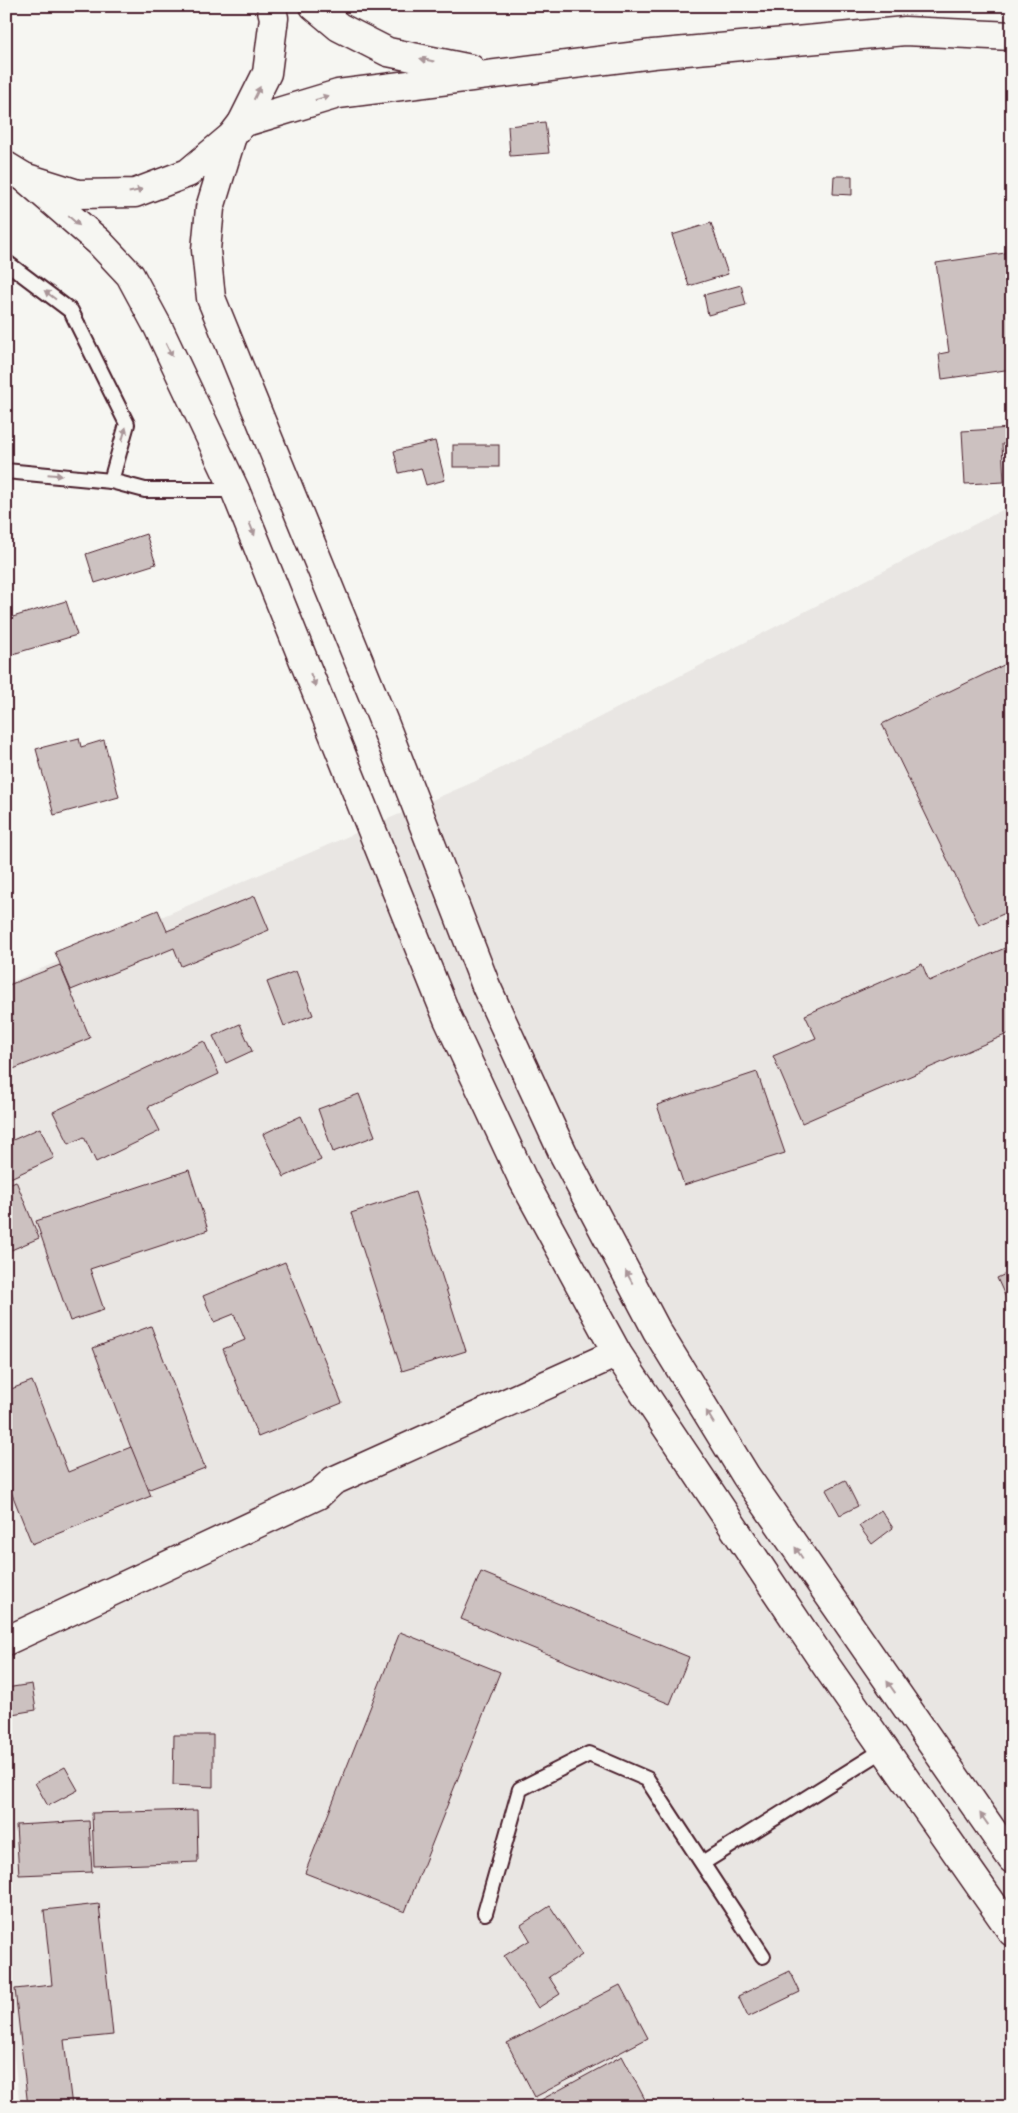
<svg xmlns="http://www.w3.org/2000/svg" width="1018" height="2113" viewBox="0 0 1018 2113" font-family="Kalam,sans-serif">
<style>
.built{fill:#e9e6e3}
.building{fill:#ccc1c0;stroke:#4a1f2b}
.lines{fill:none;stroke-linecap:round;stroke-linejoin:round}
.service-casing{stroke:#4a1f2b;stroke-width:18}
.minor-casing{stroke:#4a1f2b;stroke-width:31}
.secondary-casing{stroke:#4a1f2b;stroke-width:31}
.primary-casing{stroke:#4a1f2b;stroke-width:31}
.service{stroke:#f6f6f2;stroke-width:14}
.minor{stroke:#f6f6f2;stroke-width:28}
.secondary{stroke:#f6f6f2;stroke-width:28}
.primary{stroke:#f6f6f2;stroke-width:28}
.oneway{fill:#a99598}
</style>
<rect width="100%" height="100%" fill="#f6f6f2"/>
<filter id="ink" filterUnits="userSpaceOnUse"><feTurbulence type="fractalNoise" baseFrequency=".02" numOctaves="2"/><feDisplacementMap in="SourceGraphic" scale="10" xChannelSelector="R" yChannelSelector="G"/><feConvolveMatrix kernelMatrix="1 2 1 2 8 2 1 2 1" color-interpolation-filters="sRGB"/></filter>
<g filter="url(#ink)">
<path class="built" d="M1012,505v1602h-992l-14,-114v-1009l470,-203z"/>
<g class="building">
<path d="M545,122l4,31 -39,3 -2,-30z"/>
<path d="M834,176h18v19l-19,-1z"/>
<path d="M711,223l17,51 -39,12 -17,-51z"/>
<path d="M1012,252v117l-70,10 -3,-25 10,-2 -13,-89z"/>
<path d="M741,285l5,20 -38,10 -4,-20z"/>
<path d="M1012,428v15l-10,1 2,38 -39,2 -3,-53z"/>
<path d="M435,441l10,39 -19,5 -5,-17 -22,5 -5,-22z"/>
<rect x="453" y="445" width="46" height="22"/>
<path d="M146,534l10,30 -61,19 -9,-29z"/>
<path d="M66,601l11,34 -71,21v-37z"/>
<path d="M1012,661v194l-6,3 6,12v40l-33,15 -97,-201z"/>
<path d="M79,738l2,9 23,-7 15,57 -65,18 -18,-66z"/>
<path d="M255,896l14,34 -88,36 -7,-18 -103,42 -16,-38 103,-42 9,21z"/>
<path d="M1012,945v87l-210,91 -29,-67 43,-18 -11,-23 117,-51 7,17z"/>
<path d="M60,965l30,73 -84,34v-86z"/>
<path d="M296,971l17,44 -29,11 -17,-44z"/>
<path d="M240,1024l12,27 -26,12 -13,-27z"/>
<path d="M204,1041l15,33 -71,33 12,24 -64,31 -12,-25 -15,7 -16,-32z"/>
<path d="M757,1072l28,81 -101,32 -27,-80z"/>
<path d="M359,1094l16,42 -42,16 -15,-43z"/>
<path d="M301,1116l20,44 -37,17 -21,-43z"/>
<path d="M40,1128l14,30 -48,22v-37z"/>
<path d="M189,1170l19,60 -118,39 14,41 -34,11 -34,-100z"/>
<path d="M16,1181l23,57 -30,13 -3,-8v-58z"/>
<path d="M415,1192l51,159 -64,20 -51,-158z"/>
<path d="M285,1262l57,141 -84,34 -35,-88 22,-9 -11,-26 -20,8 -11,-26z"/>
<path d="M1012,1271v40l-15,-33z"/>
<path d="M151,1326l54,142 -58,22 -54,-142z"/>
<path d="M32,1381l36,91 63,-25 20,49 -119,48 -26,-65v-88z"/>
<path d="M845,1480l13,26 -18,9 -14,-25z"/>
<path d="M881,1510l12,18 -21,16 -13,-18z"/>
<path d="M481,1572l208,85 -19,47 -209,-85z"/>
<path d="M400,1632l100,40 -95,240 -100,-39z"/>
<path d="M32,1684l4,26 -30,5v-27z"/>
<path d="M174,1735h39v52l-40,-2z"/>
<path d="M65,1767l13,23 -30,16 -13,-23z"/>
<path d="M197,1810l1,52 -104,4 -2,-53z"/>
<path d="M89,1821l3,51 -73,3 -3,-50z"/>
<path d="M99,1904l14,131 -49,5 8,67h-44l-13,-118 37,-4 -8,-75z"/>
<path d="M550,1906l32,49 -33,22 11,17 -22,14 -34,-52 26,-16 -9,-15z"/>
<path d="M790,1971l10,21 -52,25 -10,-21z"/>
<path d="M620,1985l28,53 -113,59 -28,-54z"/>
<path d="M622,2056l27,51h-121z"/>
</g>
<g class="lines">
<defs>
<g id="service">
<path d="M6,262l65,49 56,113 -16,57"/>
<path d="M6,471l105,10 34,9h90"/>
<path d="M704,1862l181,-113"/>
<path d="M485,1913l35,-124 69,-35 58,25 116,177"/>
</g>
<path id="minor" d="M6,1641l312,-146 15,-14 284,-128"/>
<g id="secondary">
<path d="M314,6l25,21 49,25 83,17"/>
<path d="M242,123l96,-29 315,-40 252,-23 107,5"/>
</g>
<g id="primary">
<path d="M232,136l-22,72 -4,42 5,48 174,427 101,261 77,167 94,178 89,145 266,383"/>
<path d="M6,166l18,11 54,17 57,-1 53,-20 44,-37 10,-13 25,-50 7,-55 -3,-12"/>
<path d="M24,177l75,65 31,33 28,52 77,163 213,529 75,161 94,173 210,314 185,265"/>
</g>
</defs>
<use href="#service" class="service-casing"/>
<use href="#minor" class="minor-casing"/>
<use href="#secondary" class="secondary-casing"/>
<use href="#primary" class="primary-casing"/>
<use href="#service" class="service"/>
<use href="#minor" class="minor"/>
<use href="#secondary" class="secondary"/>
<use href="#primary" class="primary"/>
</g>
<defs><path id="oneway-solid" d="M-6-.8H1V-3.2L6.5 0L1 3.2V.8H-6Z" transform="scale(1.25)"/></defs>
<g class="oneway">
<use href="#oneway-solid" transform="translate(427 60) rotate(-168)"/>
<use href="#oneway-solid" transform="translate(257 93) rotate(-64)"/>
<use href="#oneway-solid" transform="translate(322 98) rotate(-17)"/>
<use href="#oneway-solid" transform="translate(136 191) rotate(-12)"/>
<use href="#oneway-solid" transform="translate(74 221) rotate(41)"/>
<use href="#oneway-solid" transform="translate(50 295) rotate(-143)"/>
<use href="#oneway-solid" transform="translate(169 350) rotate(64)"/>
<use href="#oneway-solid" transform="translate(124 434) rotate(-74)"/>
<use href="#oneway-solid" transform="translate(55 475) rotate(5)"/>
<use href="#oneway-solid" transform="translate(252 529) rotate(68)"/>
<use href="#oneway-solid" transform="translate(313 680) rotate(68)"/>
<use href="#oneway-solid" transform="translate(629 1277) rotate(-118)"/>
<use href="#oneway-solid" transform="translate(710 1417) rotate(-121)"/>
<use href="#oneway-solid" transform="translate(799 1553) rotate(-124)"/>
<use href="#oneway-solid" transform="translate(891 1687) rotate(-125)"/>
<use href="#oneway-solid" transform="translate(984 1819) rotate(-125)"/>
</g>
</g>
<rect width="1018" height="2113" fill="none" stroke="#f6f6f2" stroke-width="25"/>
<rect x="12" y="12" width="993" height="2088" fill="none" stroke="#4a1f2b" stroke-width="2" filter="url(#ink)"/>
</svg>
